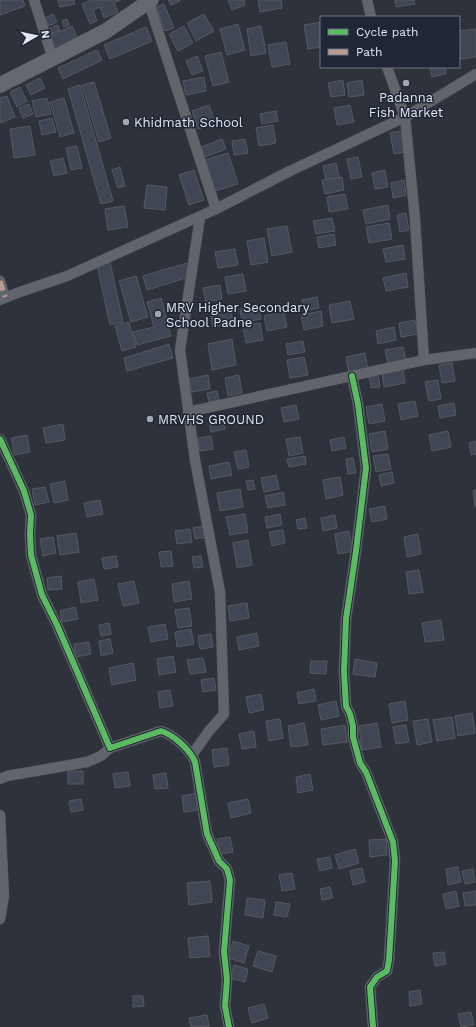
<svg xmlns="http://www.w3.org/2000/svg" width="476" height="1027" viewBox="0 0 476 1027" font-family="'Work Sans',sans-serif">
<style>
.building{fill:#404654;stroke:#555961}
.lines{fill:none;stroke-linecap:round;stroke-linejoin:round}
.street-casing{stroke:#4c4f57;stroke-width:11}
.secondary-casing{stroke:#4c4f57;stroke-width:16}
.street{stroke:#61646b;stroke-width:10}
.secondary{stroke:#64686f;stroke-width:15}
.quiet{stroke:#b99d93;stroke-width:5;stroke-dasharray:10 5;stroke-linecap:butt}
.cycleway-casing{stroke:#202635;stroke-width:8}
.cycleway{stroke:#5cba63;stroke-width:6}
.poi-dot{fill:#a2a7b1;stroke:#202635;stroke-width:1.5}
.labels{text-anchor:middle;stroke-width:3;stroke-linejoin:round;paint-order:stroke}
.poi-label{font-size:13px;fill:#e1e6f0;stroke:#202635;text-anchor:start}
</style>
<rect width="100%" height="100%" fill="#2e323b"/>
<g class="building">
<path d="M2,0h21l2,6 -25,9v-14z"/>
<path d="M58,0h16l1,4 -15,3z"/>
<path d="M92,0h28l-6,3 4,9 -14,6 -4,-11 -7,3 4,11 -7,3 -8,-20z"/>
<path d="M168,0h11l1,1 -9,4z"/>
<path d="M228,0h16l1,5 -13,5z"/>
<path d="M258,0h23l1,8 -22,4z"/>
<path d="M395,0h19l1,4 -19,3z"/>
<path d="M164,4l10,24 -9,3 -9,-24z"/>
<path d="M53,14l4,8 -8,4 -4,-8z"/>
<path d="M204,14l10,17 -18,10 -9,-18z"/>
<path d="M67,19l2,6 -5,2 -2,-6z"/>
<path d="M321,22v25l-13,2 -4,-24z"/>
<path d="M238,24l7,26 -18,5 -7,-26z"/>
<path d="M57,25l3,5 -9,4 -2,-5z"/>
<path d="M72,26l6,13 -25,11 -6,-13z"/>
<path d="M184,26l9,17 -15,8 -9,-17z"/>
<path d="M261,26l5,27 -15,3 -4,-27z"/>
<path d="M146,27l6,14 -42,18 -6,-14z"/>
<path d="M476,29v28l-15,2 -2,-12v-16z"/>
<path d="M286,42l4,22 -18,3 -4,-22z"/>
<path d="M97,50l5,10 -39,19 -5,-11z"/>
<path d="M221,52l8,30 -16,4 -8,-30z"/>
<path d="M197,56l6,15 -11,4 -6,-14z"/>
<path d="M430,67h15l1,7 -14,3z"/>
<path d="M204,77l2,14 -20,4 -3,-14z"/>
<path d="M40,78l5,10 -14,7 -5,-10z"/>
<path d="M343,80l2,15 -14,2 -3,-14z"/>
<path d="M362,80l2,15 -15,2 -2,-14z"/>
<path d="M94,82l17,56 -12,4 -17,-57z"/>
<path d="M80,85l33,116 -12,3 -33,-115z"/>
<path d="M20,87l7,14 -10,6 -7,-15z"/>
<path d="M7,96l8,21 -15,6v-25z"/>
<path d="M47,98l4,16 -15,3 -4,-16z"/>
<path d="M64,98l10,35 -14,4 -10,-35z"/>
<path d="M29,104l4,10 -10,4 -4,-10z"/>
<path d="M209,105l6,18 -17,6 -6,-18z"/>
<path d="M350,105l4,17 -17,3 -3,-17z"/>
<path d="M276,111l2,10 -16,3 -2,-10z"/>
<path d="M52,118l4,14 -14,3 -3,-14z"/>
<path d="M273,125l3,18 -17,3 -3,-18z"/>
<path d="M30,126l5,29 -21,3 -4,-29z"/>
<path d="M401,131l4,21 -11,2 -4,-21z"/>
<path d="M222,139l4,10 -21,8 -4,-10z"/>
<path d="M245,139l3,14 -14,2 -2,-14z"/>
<path d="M77,146l5,22 -11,2 -5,-22z"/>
<path d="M228,153l10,31 -23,7 -10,-31z"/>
<path d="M358,157l4,20 -11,2 -4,-20z"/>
<path d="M63,158l4,15 -13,3 -4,-15z"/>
<path d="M336,163l3,14 -13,3 -3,-14z"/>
<path d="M120,167l5,19 -7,2 -6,-18z"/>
<path d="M194,170l10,30 -15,5 -10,-30z"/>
<path d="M385,170l3,17 -13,2 -3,-16z"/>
<path d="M342,177l2,13 -19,4 -3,-14z"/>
<path d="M404,180l2,15 -13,3 -2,-15z"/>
<path d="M147,185l20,2 -2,23 -21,-2z"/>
<path d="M345,194l3,15 -19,3 -2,-15z"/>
<path d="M388,205l2,14 -24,5 -3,-14z"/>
<path d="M124,206l4,21 -20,3 -3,-21z"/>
<path d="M406,213l3,17 -9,2 -3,-17z"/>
<path d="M332,218l3,13 -19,3 -3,-13z"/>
<path d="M389,223l3,16 -23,4 -3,-16z"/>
<path d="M287,226l5,26 -20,4 -5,-27z"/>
<path d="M334,234l2,11 -17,3 -2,-11z"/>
<path d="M264,238l4,24 -17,3 -4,-24z"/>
<path d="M403,245l2,14 -19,3 -3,-13z"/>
<path d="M235,249l3,16 -20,3 -3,-16z"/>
<path d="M110,262l13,60 -13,3 -13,-60z"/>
<path d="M187,263l5,13 -45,14 -4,-14z"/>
<path d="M406,273l2,14 -22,4 -3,-13z"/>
<path d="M243,274l3,17 -18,3 -3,-17z"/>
<path d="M136,276l12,41 -17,5 -12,-41z"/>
<path d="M220,285l2,14 -16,3 -3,-14z"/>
<path d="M317,297l2,11 -15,3 -2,-11z"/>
<path d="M161,298l10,38 -34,9 -4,-13 21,-5 -7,-25z"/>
<path d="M350,301l4,18 -22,4 -3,-18z"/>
<path d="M230,305l3,18 -20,4 -3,-18z"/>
<path d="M258,306l3,13 -19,4 -2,-14z"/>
<path d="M321,311l2,15 -19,4 -3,-15z"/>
<path d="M284,312l3,15 -20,4 -3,-15z"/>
<path d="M415,320l3,14 -17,3 -2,-14z"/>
<path d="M129,322l7,25 -14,4 -7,-25z"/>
<path d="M260,323l3,17 -17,3 -3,-17z"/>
<path d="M394,327l2,13 -18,4 -2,-13z"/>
<path d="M232,339l4,26 -24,5 -4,-26z"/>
<path d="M303,341l2,11 -17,3 -2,-11z"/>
<path d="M169,344l4,14 -46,13 -3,-13z"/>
<path d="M403,347l3,14 -18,3 -3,-14z"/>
<path d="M365,353l3,17 -19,4 -3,-17z"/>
<path d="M304,357l4,18 -18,3 -3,-18z"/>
<path d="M452,363l3,18 -13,2 -3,-18z"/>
<path d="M403,370l2,13 -21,4 -2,-13z"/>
<path d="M378,374l2,13 -9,1 -2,-12z"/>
<path d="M208,375l2,14 -18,3 -3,-13z"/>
<path d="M239,375l3,18 -14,3 -3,-18z"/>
<path d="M438,380l3,19 -12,2 -4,-19z"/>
<path d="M217,391l2,9 -10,2 -2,-9z"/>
<path d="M415,401l3,15 -17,4 -3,-16z"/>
<path d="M454,403l2,12 -16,3 -2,-12z"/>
<path d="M382,404l3,17 -16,3 -3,-17z"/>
<path d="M296,405l3,14 -15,3 -3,-14z"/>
<path d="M223,418l2,11 -14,3 -2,-12z"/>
<path d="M63,424l2,16 -19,3 -3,-15z"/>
<path d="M385,431l3,18 -16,3 -3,-18z"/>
<path d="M448,431l3,16 -19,4 -3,-16z"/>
<path d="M27,435l3,17 -15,3 -4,-17z"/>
<path d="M211,436l2,13 -13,2 -2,-13z"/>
<path d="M300,437l3,16 -14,3 -3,-17z"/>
<path d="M344,437l2,11 -14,3 -2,-11z"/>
<path d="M476,441v13l-5,1 -2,-12z"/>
<path d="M246,450l3,17 -11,2 -4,-17z"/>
<path d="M388,454l3,15 -15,3 -3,-16z"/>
<path d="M305,456l1,8 -17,3 -2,-8z"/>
<path d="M353,458l3,15 -8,1 -2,-15z"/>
<path d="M229,462l3,13 -21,4 -2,-13z"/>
<path d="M392,472l2,11 -13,3 -2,-11z"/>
<path d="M276,475l3,14 -15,3 -3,-14z"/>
<path d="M340,477l3,18 -17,4 -3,-19z"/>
<path d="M253,480l2,9 -7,1 -2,-9z"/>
<path d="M65,481l3,19 -14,3 -4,-19z"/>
<path d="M45,487l4,15 -14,3 -3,-16z"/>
<path d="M240,489l3,18 -23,4 -3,-18z"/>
<path d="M476,490v16l-1,1 -2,-16z"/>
<path d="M283,492l2,13 -17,3 -3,-12z"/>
<path d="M100,500l3,14 -16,3 -3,-14z"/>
<path d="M385,506l2,13 -15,3 -3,-13z"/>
<path d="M245,514l3,18 -18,3 -4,-18z"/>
<path d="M280,514l2,11 -15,3 -2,-11z"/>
<path d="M335,515l2,13 -14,3 -2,-13z"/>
<path d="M305,518l2,10 -9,1 -2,-9z"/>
<path d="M204,526l2,11 -11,2 -2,-11z"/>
<path d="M190,529l2,13 -15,2 -2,-13z"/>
<path d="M283,530l2,13 -13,3 -3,-14z"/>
<path d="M349,531l4,20 -15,3 -3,-20z"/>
<path d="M76,533l3,19 -19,3 -3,-19z"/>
<path d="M418,534l3,20 -14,3 -3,-20z"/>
<path d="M53,537l3,16 -13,3 -3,-17z"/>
<path d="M248,540l4,25 -15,3 -4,-25z"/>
<path d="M171,551l2,15 -12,1 -2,-15z"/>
<path d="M116,556l2,11 -14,2 -2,-11z"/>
<path d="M201,556l2,11 -9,1 -2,-11z"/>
<path d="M419,570l4,22 -14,2 -3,-22z"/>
<path d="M61,576l1,13 -14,1 -1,-12z"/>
<path d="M94,579l4,21 -17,3 -3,-21z"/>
<path d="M134,581l5,22 -16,3 -5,-22z"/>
<path d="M189,581l3,18 -18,3 -2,-18z"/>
<path d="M247,603l2,15 -19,3 -2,-15z"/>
<path d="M75,607l3,12 -16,3 -2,-11z"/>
<path d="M189,608l3,18 -14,2 -3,-18z"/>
<path d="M441,620l3,20 -19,2 -3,-19z"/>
<path d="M109,623l2,11 -10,2 -2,-11z"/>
<path d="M165,624l3,15 -17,3 -3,-15z"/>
<path d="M191,629l3,15 -17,3 -2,-15z"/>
<path d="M257,633l2,13 -20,4 -2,-13z"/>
<path d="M211,634l2,13 -13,2 -2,-13z"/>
<path d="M110,639l3,14 -12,3 -2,-15z"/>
<path d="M89,642l2,12 -15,3 -2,-13z"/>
<path d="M173,656l3,16 -17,3 -2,-16z"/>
<path d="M203,658l3,14 -16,2 -3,-14z"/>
<path d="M355,659l22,4 -2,14 -22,-3z"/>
<path d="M311,661h16l-1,13 -16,-1z"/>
<path d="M133,663l3,17 -24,5 -3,-17z"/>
<path d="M214,678l2,12 -13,2 -2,-12z"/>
<path d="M314,689l2,12 -17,3 -2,-11z"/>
<path d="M170,690l3,16 -13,2 -2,-16z"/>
<path d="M261,694l3,16 -15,3 -3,-16z"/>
<path d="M336,701l3,15 -18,4 -3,-15z"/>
<path d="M405,701l3,19 -16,3 -3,-19z"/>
<path d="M472,713l3,20 -17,3 -3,-20z"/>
<path d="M452,717l3,21 -18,3 -4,-21z"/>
<path d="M280,719l3,19 -14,3 -3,-20z"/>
<path d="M428,719l4,23 -15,3 -4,-24z"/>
<path d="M304,723l4,22 -17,2 -3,-21z"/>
<path d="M377,723l4,24 -19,3 -3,-24z"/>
<path d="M345,725l2,17 -24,3 -2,-16z"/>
<path d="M406,725l3,17 -13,2 -3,-17z"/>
<path d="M254,731l2,16 -14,2 -3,-15z"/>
<path d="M227,748l2,17 -15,2 -2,-17z"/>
<rect x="68" y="771" width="15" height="13"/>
<path d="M128,772l2,14 -15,2 -2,-14z"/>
<path d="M166,773l2,15 -13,1 -2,-14z"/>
<path d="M310,774l3,16 -15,3 -2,-16z"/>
<path d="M197,793l3,17 -16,2 -2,-16z"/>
<path d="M81,799l2,11 -12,2 -2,-11z"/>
<path d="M248,799l3,14 -20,5 -3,-15z"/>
<path d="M230,837l3,15 -13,2 -3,-15z"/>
<path d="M386,839l1,16 -17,2 -1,-17z"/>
<path d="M355,849l4,14 -20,6 -4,-14z"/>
<path d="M330,857l2,11 -12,3 -3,-12z"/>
<path d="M458,867l3,15 -13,3 -2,-16z"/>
<path d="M362,868l3,14 -12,3 -3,-14z"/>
<path d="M473,869l2,13 -10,2 -3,-13z"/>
<path d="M292,873l3,16 -13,2 -3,-16z"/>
<path d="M210,881l2,21 -23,3 -2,-22z"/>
<path d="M330,887l3,11 -11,2 -2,-11z"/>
<path d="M456,891l3,15 -13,3 -3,-15z"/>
<path d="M476,891v14l-11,1 -2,-13z"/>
<path d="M247,898l18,2 -2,18 -18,-3z"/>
<path d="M276,902l14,2 -3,13 -13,-2z"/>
<path d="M208,936l2,20 -20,2 -2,-20z"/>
<path d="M233,941l16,5 -5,17 -16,-5z"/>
<path d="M258,951l18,5 -4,16 -19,-6z"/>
<path d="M444,952l2,12 -11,2 -2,-13z"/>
<path d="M234,965l14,4 -3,13 -15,-4z"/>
<path d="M420,990l2,14 -12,2 -1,-14z"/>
<path d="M133,996h10l1,10 -11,1z"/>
<path d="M264,1004l4,14 -16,5 -4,-15z"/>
<path d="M471,1012l3,13 -13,2 -3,-13z"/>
<path d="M207,1015l2,12h-18l-2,-9z"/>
</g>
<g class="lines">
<defs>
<g id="street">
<path d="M34,0l19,59"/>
<path d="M148,0l68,209"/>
<path d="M367,0l4,17"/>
<path d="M387,67l18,50 10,102 9,141"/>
<path d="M0,281l5,16"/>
<path d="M0,300l17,-7 50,-17 149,-67 74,-38 115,-54 71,-43"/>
<path d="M352,376l6,28 8,64 -10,83 -10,68 -2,53 2,34 4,8 3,12v11l7,26 6,9 27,70 2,19 -6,99 -2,11 -10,6 -7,10 3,40"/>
<path d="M188,412l236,-52 52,-7"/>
<path d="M0,439l24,52 7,24 -1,19 1,21 11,40 15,30 53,123 51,-17c13,4 29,19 34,31l12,72 12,27 8,8 3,11 -6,72 3,27 -2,27 4,21"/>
<path d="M192,755l17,-24 15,-17 -4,-122 -25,-132 -15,-110 20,-133"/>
<path d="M0,779l7,-3 80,-14 14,-6 9,-8"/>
<path d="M0,815l4,81 -4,23"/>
</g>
<path id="secondary" d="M0,85l106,-54 45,-31"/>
</defs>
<use href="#street" class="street-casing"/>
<use href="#secondary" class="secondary-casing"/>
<use href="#street" class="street"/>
<use href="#secondary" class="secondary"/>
<path class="quiet" d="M0,281l5,16"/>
<defs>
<g id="cycleway">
<path d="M352,376l6,28 8,64 -10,83 -10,68 -2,53 2,34 4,8 3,12v11l7,26 6,9 27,70 2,19 -6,99 -2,11 -10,6 -7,10 3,40"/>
<path d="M0,439l24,52 7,24 -1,19 1,21 11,40 15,30 53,123 51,-17c13,4 29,19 34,31l12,72 12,27 8,8 3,11 -6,72 3,27 -2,27 4,21"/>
</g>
</defs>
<use href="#cycleway" class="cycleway-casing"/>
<use href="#cycleway" class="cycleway"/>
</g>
<g class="poi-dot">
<circle cx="406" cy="83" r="4"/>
<circle cx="126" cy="122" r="4"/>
<circle cx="158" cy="314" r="4"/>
<circle cx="150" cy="419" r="4"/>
</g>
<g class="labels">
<g class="poi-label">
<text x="406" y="102" text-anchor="middle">Padanna<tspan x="406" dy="15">Fish Market</tspan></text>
<text x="134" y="127">Khidmath School</text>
<text x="166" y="312">MRV Higher Secondary<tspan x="166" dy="15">School Padne</tspan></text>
<text x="158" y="424">MRVHS GROUND</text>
</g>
</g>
<rect x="320" y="16" width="140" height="52" fill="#202635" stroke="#6d7380"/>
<rect x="328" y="29" width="20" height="6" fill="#5cba63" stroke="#6d7380"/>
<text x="356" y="36" font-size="12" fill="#e1e6f0">Cycle path</text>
<rect x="328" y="49" width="20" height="6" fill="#b99d93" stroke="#6d7380"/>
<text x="356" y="56" font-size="12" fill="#e1e6f0">Path</text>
<g transform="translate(36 36) rotate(81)" stroke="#202635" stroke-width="3" paint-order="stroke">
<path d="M0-3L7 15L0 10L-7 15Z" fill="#e1e6f0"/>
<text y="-6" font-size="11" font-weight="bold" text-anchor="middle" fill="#e1e6f0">N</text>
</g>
</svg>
